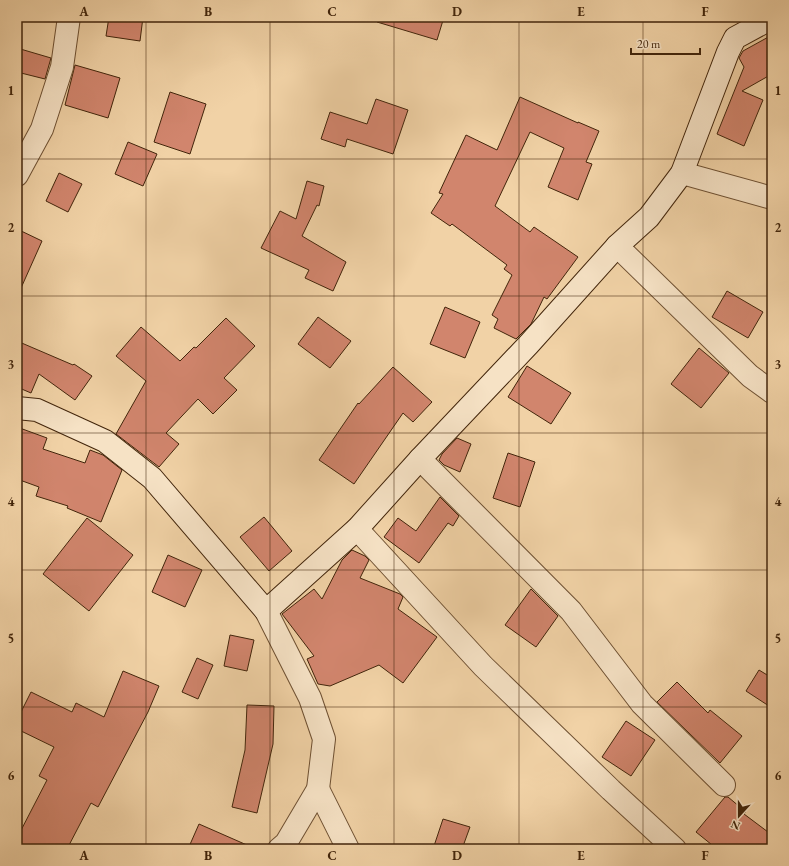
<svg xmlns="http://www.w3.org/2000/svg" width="789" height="866" viewBox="0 0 789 866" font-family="'EB Garamond',serif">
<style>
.building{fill:#d1856d;stroke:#42250b}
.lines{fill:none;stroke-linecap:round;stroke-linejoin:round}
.street-casing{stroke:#6e5032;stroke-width:24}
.secondary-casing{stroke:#42250b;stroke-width:24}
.street{stroke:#f6e2c5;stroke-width:22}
.secondary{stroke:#f6e2c5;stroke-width:22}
.grid{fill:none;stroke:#42250b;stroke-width:1;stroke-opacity:0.55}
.neatline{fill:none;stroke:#42250b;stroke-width:1.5}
.grid-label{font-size:13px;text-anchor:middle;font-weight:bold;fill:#42250b}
</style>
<rect width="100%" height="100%" fill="#f1d2a6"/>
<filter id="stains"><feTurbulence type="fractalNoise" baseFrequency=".005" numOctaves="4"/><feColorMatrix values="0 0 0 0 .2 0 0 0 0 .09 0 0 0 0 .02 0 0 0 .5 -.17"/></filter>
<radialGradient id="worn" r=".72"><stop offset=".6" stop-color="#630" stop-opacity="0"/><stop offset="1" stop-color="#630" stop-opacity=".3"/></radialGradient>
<g class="building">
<path d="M109,17h34l-3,24 -34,-5z"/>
<path d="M378,17h66l-7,23 -60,-18z"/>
<path d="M772,35v39l-30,17 21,9 -19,46 -27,-12 27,-67 -5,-9 4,-7z"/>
<path d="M17,48l34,10 -6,21 -28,-7z"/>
<path d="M75,65l45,13 -12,40 -43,-13z"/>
<path d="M170,92l36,12 -16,50 -36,-12z"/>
<path d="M520,97l58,26v-1l21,9 -13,31 6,2 -14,36 -30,-13 16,-39 -34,-16 -35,74 35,26 4,-5 44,30 -31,42 -3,-2 -13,27 -15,15 -22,-11 4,-9 -6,-4 20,-40 -8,-6 3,-4 -55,-41 -2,2 -19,-13 12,-19 -4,-1 27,-58 31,15z"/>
<path d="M376,99l32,11 -15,44 -46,-15 -2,8 -24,-8 9,-27 37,12z"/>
<path d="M128,142l29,12 -14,32 -28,-12z"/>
<path d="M59,173l23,11 -14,28 -22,-11z"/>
<path d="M307,181l17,5 -5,20 -2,-1 -15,31 44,26 -13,29 -28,-13 4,-8 -48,-22 19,-37 16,8z"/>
<path d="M17,229l25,12 -25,56z"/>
<path d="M727,291l36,21 -15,26 -36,-21z"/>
<path d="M445,307l35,15 -15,36 -35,-14z"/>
<path d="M318,317l33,24 -21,27 -32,-24z"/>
<path d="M226,318l29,28 -31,32 13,12 -24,24 -15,-15 -32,34 13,11 -20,23 -43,-33 30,-53 -30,-25 25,-29 39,34 14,-14 2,1z"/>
<path d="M17,341l56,24 1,-1 18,12 -17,24 -36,-26 -8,19 -14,-6z"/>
<path d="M699,348l30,25 -28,35 -30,-24z"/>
<path d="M527,366l44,27 -20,31 -43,-27z"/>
<path d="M393,367l39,35 -19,20 -10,-9 -49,71 -35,-24 39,-57 1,1z"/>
<path d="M17,427l30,11 -4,11 42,14 5,-13 13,5 19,15 -21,52 -34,-14 1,-2 -32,-10 3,-9 -22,-8z"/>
<path d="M457,438l14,6 -11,28 -16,-7 -5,-5 3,-6z"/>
<path d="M508,453l27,9 -15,45 -27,-9z"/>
<path d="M440,497l19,19 -6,10 -5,-3 -29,40 -35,-26 14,-19 18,13z"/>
<path d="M264,517l28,34 -23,20 -29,-34z"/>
<path d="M87,518l46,37 -44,56 -46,-37z"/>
<path d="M352,550l13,6 4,4 -9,18 40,16 3,3 -5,12 39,28 -34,46 -24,-18 -49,21 -12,-2 -11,-25 7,-3 -32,-42 32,-25 8,10 20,-39z"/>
<path d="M168,555l34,15 -17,37 -33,-15z"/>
<path d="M531,589l27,27 -22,31 -31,-22z"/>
<path d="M230,635l24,5 -7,31 -23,-5z"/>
<path d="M197,658l16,7 -15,34 -16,-7z"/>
<path d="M759,670l13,8v30l-26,-17z"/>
<path d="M123,671l36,15 -11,26 -50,95 -7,-4 -24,46h-50v-11l30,-58 -8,-4 15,-29 -37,-18v-9l14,-28 41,20 4,-9 28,14z"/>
<path d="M677,682l31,31 2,-3 32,26 -22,27 -63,-61z"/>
<path d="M247,705l27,1 -1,38 -16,69 -25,-6 13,-57z"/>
<path d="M626,721l29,19 -24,36 -29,-19z"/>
<path d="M725,797h3l18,15 -2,2 28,21v14h-55l-21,-17z"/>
<path d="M443,819l27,8 -8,22h-29z"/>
<path d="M199,824l57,25h-68z"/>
</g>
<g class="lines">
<defs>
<g id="street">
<path d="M682,173l90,25"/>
<path d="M17,175l25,-46 20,-62 7,-50"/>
<path d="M617,246l133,130 22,16"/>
<path d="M420,459l151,152 71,93 82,81"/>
<path d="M357,529l126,137 128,124 64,59"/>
<path d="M266,611l44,87 14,41 -6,50 -32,54 -7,6"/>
<path d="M318,789l30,60"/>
</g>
<path id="secondary" d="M17,408l20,2 68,31 47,37 114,133 91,-82 63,-70 109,-115 88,-98 32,-29 33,-44 46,-121 7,-14 37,-20"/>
</defs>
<use href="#street" class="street-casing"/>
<use href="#secondary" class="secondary-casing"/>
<use href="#street" class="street"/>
<use href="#secondary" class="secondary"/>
</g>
<path class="grid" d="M146,17v832M270,17v832M394,17v832M519,17v832M643,17v832M17,159h755M17,296h755M17,433h755M17,570h755M17,707h755"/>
<rect width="789" height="866" fill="none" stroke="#f1d2a6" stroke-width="44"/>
<g transform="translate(739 816) rotate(201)" stroke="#f6e2c5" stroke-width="3" paint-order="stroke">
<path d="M0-3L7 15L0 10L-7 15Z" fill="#42250b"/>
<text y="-6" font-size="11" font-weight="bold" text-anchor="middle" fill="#42250b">N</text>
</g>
<path d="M631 48v6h69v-6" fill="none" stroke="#42250b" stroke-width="2"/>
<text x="637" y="48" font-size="12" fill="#42250b" stroke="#f6e2c5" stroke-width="3" paint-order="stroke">20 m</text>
<rect x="22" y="22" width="745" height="822" class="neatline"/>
<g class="grid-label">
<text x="84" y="16">A</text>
<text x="208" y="16">B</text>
<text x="332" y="16">C</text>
<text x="457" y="16">D</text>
<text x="581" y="16">E</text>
<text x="705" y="16">F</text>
<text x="11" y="95">1</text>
<text x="778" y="95">1</text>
<text x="11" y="232">2</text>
<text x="778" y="232">2</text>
<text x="11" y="369">3</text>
<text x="778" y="369">3</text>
<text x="11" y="506">4</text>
<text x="778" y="506">4</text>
<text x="11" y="643">5</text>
<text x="778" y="643">5</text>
<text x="11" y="780">6</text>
<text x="778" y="780">6</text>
<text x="84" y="860">A</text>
<text x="208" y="860">B</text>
<text x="332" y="860">C</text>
<text x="457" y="860">D</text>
<text x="581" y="860">E</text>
<text x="705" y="860">F</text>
</g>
<rect width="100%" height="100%" filter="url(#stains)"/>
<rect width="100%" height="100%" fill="url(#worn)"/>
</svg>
